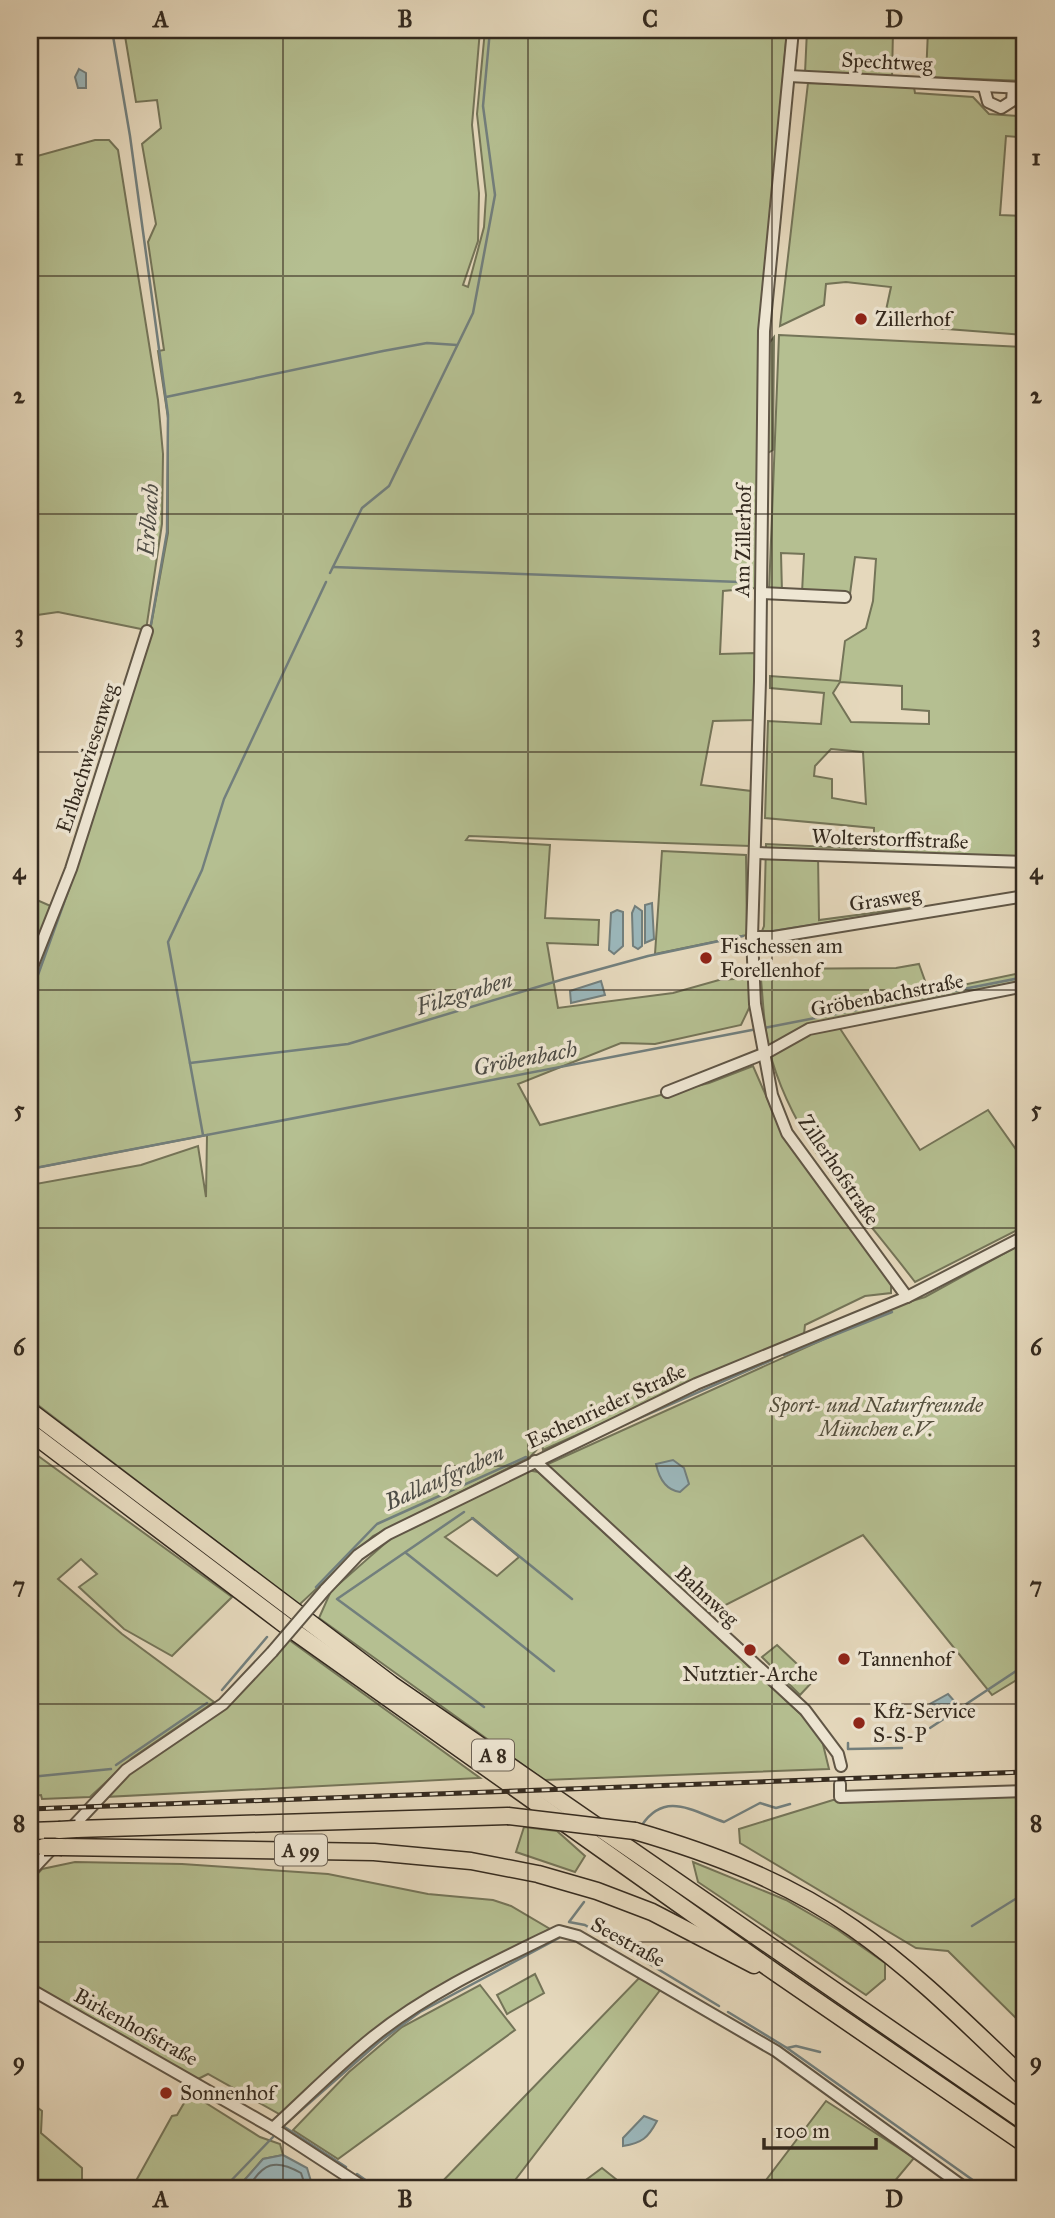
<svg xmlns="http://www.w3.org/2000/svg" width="1055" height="2218" viewBox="0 0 1055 2218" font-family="'IM FELL Great Primer',serif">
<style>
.green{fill:#b5bf91;stroke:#747458;stroke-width:2;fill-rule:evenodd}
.water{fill:#9bb7bb;stroke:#727f7d;stroke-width:2}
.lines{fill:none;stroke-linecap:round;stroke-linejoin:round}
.shore{stroke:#68706d;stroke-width:2}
.stream{stroke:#727f7d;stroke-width:2.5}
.minor-casing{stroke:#605646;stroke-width:14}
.highway-casing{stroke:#342a1f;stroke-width:19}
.minor{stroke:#eee6d3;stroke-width:10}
.highway{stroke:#e5d8bc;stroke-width:16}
.rail-casing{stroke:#342a1f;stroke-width:5}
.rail{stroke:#eee6d3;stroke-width:2.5;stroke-dasharray:8;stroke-linecap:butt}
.minor-bridge-casing{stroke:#605646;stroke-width:14;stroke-linecap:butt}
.highway-bridge-casing{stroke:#342a1f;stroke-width:19;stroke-linecap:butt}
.minor-bridge{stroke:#eee6d3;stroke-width:10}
.highway-bridge{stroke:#e5d8bc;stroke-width:16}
.grid{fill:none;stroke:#342a1f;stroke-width:2;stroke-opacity:0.55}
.poi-dot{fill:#8f2418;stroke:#eee6d3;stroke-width:2.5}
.labels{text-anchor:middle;stroke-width:7;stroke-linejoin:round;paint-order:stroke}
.shield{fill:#eee6d3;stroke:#6c6255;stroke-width:2}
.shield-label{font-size:19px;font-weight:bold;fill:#342a1f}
.street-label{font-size:21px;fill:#342a1f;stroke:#eee6d3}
.poi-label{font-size:21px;fill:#342a1f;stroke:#eee6d3;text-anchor:start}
.park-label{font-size:21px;font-style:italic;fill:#544f3c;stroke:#eee6d3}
.water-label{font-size:23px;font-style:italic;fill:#4e4d46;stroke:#eee6d3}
.neatline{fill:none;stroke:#342a1f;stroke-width:2.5}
.grid-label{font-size:23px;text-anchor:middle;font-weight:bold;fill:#342a1f}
</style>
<rect width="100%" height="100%" fill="#e5d8bc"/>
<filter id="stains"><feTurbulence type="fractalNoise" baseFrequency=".00286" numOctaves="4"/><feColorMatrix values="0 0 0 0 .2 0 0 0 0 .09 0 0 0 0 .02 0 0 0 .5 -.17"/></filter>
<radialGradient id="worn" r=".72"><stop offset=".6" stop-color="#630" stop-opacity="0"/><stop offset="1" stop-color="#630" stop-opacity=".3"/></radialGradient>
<g class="green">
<path d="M124,30h356l-8,95 7,68 -1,48 -15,44 5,2 16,-60 2,-32 -9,-81 8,-84h302l-27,314 -4,230 -1,14 -32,3 -3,63 35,-1v67l-42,1 -12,64 50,6 -1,55 -281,-10 -3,4 84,5 -5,73 54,2 -1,25 -51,-2 11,65 115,-15 46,-13 30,-2 2,26 -10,21 -86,19 -34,-1 -103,41 22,41 169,-42 44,-17 31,71 107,145v11l-26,3 -60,29 -1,9 -261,116 -1,-6 -12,13 -157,79 -74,69 -269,-206v-214l111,-20 57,-19 8,51 1,-62 -177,34v-189h3l117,-349 18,-98v-115l-10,-67 6,-1 -16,-108 8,-18 -14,-80 19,-16 -4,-28 -21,2z"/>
<path d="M807,30h86l-1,48 -87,-5z"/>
<path d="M928,30h97v51l-99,-4z"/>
<path d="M808,83l106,4 1,6 58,4 16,17 30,2 -1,21 -12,-1 -6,79 25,1v119l-142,-11 8,-37 -45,-5 -20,2 -2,21 -44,21z"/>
<path d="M95,140h14l9,10 40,250 5,54 -1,70 -16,106 -88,-18 -28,4v-458z"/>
<path d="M779,335l246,12v512l-207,-4 1,65 98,-13 -1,4 -156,25 4,-10 2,-82 108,5v-21l-109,-10 3,-97 53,3 3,-31 -54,-5v-12l70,5 5,-40 21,-13 7,-27 3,-42 -21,-2 -5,37 -48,-1 2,-39 -23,-1 1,40 -13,-1zM840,682l62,4v23l27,2v13l-78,-2 -18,-29zM831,749l32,3 3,52 -34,-6v-19l-18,-3 1,-10z"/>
<path d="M774,337l-1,113 -7,4 3,-111z"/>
<path d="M662,851l84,4 1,80 -92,19z"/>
<path d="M30,897l23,10 -23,59z"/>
<path d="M919,964l10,28 96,-20v8l-190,41 85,129 68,-40 37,52v64l-110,56c-55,-72 -124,-143 -146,-233 -6,-26 -6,-54 -9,-80l136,-1z"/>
<path d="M1025,1242v436l-2,-2 -31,19 -129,-160 -159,81 -157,-146 1,-6 354,-160 23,-7z"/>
<path d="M30,1450l202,147 -60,59 -48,-27 -45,-42 18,-13 -16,-15 -23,20 64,55 92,68 -82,56 -42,39 -48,2 -1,-4 -9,1 -2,3z"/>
<path d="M527,1470l11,2 282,260 9,37 -285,11 -225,-162 12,-27 59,-52zM473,1518l46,39 -22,19 -52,-39z"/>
<path d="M285,1637l195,141 -376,19 29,-26 90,-67z"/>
<path d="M777,1645l37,35 -14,15 -38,-38z"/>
<path d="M1025,1796v231l-77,-76 -32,-3 -176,-105 -1,-14 94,-29z"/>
<path d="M524,1827l33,4 28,25 -10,16 -59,-20z"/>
<path d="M75,1862l107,2 146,10 100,20 65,6 18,6 39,23 -132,71 -137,115 -73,-41 -10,5 -168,-95v-102l12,-13z"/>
<path d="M693,1862l93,38 52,30 47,33v16l-19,16 -168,-113z"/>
<path d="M535,1974l9,19 -37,21 -10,-19z"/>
<path d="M642,1975l19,14 -152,199h-73z"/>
<path d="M480,1985l35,45 -177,129 -45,-29 56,-58 53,-45z"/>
<path d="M190,2093l70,44 20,7 3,11 -20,4 -22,25v4h-109l40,-72 5,-1z"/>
<path d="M826,2101l88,57 -25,30h-129z"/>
<path d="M30,2102l12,9 -1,22 41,35v17l15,3h-67z"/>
<path d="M602,2168l25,20h-52z"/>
</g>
<g class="water">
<path d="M79,69l7,4v15h-8l-3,-11z"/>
<path d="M652,903l2,36 -9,4v-38z"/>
<path d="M635,906l7,5v35l-4,3 -5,-3 -1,-33z"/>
<path d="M617,910l6,2v34l-9,8 -5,-4 2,-37z"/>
<path d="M601,981l4,14 -34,8 -1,-12z"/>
<path d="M673,1460l11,8 5,16 -9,8c-15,-2 -21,-14 -24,-28z"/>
<path d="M948,1694l8,9 -21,13 -5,-12z"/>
<path d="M644,2116l13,5c-9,17 -15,22 -34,25v-8z"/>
<path d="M283,2155l24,13 6,20h-72v-4l22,-25z"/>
</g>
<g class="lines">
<path class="shore" d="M248,2188c15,-25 27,-30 53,-15l5,15"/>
<g class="stream">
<path d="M112,30l18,106 38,279 -1,117 -17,98"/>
<path d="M166,397l217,-46 44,-8 30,2"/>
<path d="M333,567l407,15"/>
<path d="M330,573l32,-65 27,-22 84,-173 22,-118 -12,-89 7,-76"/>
<path d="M768,932l146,-23"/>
<path d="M30,997l40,-111"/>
<path d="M764,1028l261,-51"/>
<path d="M190,1063l158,-19 216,-65 84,-23 95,-20"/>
<path d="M203,1135l-35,-193 34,-72 22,-71 102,-217"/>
<path d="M30,1169l727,-140"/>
<path d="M784,1355l108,-43"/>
<path d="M621,1426l151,-66"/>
<path d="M464,1512l-127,87 147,108"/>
<path d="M472,1518l100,81"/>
<path d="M406,1553l148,118"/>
<path d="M316,1587l61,-63 149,-67"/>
<path d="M222,1690l45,-53"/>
<path d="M930,1728l95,-63"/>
<path d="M848,1743v6l54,-1"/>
<path d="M116,1765l91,-62"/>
<path d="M30,1777l81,-8"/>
<path d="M642,1825c23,-34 50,-14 82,-3l36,-19 16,5 14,-4"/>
<path d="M584,1902l-15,20 16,3 134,81"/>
<path d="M972,1926l53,-33"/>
<path d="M728,2012l59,36 9,-2 24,6"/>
<path d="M787,2048l197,140"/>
<path d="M346,2167l-63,-41 96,-84 41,-30 139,-74"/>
<path d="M357,2174l17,12"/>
<path d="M224,2188l49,-51"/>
</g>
<defs>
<g id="minor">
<path d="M793,30l-29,301 -4,350 -8,256 3,67 17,91 15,38 120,164"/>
<path d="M789,76l236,12"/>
<path d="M984,87l4,15 13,6 11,-7 1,-13"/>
<path d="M761,593l84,4"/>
<path d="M755,853l270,9"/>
<path d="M752,937h22l251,-41"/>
<path d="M30,972l41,-103 76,-238"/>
<path d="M667,1092l101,-40 41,-23 216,-43"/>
<path d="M535,1461l270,249 33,44 3,12"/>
<path d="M325,1590l33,-35 30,-21 308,-150 211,-87 118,-61"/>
<path d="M840,1784v13l185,-6"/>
<path d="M30,1872l96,-102 97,-66 49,-52"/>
<path d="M30,1989l243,139 92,60"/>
<path d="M273,2128c33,-30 65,-63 100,-91 56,-45 122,-75 186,-106l19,5 198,115 189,137"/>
</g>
<g id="highway">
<path d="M30,1411l361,273 634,438"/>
<path d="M30,1432l255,193 491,348 249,171"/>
<path d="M76,1829l432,-13"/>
<path d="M30,1831l29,-1"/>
<path d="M635,1831c76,22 153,51 218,97 63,44 117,99 172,151"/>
<path d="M62,1847l312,5 97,9 67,13 59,17 55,21 102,53"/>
</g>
</defs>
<use href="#minor" class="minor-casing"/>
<use href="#highway" class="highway-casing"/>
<use href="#minor" class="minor"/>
<use href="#highway" class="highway"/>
<defs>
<path id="rail" d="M30,1809l995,-37"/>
</defs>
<use href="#rail" class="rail-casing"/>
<use href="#rail" class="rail"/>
<defs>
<path id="minor-bridge" d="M272,1652l53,-62"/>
<g id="highway-bridge">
<path d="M508,1816l127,15"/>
<path d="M59,1830l17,-1"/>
<path d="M44,1847h18"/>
</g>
</defs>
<use href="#minor-bridge" class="minor-bridge-casing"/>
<use href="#highway-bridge" class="highway-bridge-casing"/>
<use href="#minor-bridge" class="minor-bridge"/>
<use href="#highway-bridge" class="highway-bridge"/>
</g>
<path class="grid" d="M283,30v2158M528,30v2158M772,30v2158M30,276h995M30,514h995M30,752h995M30,990h995M30,1228h995M30,1466h995M30,1704h995M30,1942h995"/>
<g class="poi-dot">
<circle cx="861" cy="319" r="7"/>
<circle cx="706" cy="958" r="7"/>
<circle cx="750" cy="1650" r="7"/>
<circle cx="844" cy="1659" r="7"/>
<circle cx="859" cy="1723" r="7"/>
<circle cx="166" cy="2093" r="7"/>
</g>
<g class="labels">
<g class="shield">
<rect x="472" y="1739.5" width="42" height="31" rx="5"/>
<rect x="275" y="1834.5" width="52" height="31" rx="5"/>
</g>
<g class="shield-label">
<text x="493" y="1762">A 8</text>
<text x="301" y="1857">A 99</text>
</g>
<g class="street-label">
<text transform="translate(887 62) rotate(3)" y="7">Spechtweg</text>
<text transform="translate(743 541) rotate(-89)" y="7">Am Zillerhof</text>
<text transform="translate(87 758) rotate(-72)" y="7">Erlbachwiesenweg</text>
<text transform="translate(890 839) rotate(2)" y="7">Wolterstorffstraße</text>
<text transform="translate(885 899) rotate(-9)" y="7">Grasweg</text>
<text transform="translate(887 995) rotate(-11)" y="7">Gröbenbachstraße</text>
<text transform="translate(839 1170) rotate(56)" y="7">Zillerhofstraße</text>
<text transform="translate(606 1406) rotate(-25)" y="7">Eschenrieder Straße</text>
<text transform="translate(707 1596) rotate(43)" y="7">Bahnweg</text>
<text transform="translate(628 1942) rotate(29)" y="7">Seestraße</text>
<text transform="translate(136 2027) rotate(29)" y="7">Birkenhofstraße</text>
</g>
<g class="poi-label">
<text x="875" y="326">Zillerhof</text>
<text x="720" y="953">Fischessen am<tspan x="720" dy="24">Forellenhof</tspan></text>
<text x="858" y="1666">Tannenhof</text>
<text x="750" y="1681" text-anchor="middle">Nutztier-Arche</text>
<text x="873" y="1718">Kfz-Service<tspan x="873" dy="24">S-S-P</tspan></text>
<text x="180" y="2100">Sonnenhof</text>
</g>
<g class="park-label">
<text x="876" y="1412">Sport- und Naturfreunde<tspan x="876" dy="24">München e.V.</tspan></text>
</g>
<g class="water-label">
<text transform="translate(148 520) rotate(-86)" y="8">Erlbach</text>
<text transform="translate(464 993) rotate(-17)" y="8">Filzgraben</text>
<text transform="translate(525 1058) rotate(-11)" y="8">Gröbenbach</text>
<text transform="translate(444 1477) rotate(-24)" y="8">Ballaufgraben</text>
</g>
</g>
<rect width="1055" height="2218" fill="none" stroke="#e5d8bc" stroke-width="77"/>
<path d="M764 2138v10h112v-10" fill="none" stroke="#342a1f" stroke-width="3.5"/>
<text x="775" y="2138" font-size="21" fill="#342a1f" stroke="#eee6d3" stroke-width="5" paint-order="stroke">100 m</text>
<rect x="38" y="38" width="978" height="2142" class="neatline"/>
<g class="grid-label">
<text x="161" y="27">A</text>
<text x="405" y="27">B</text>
<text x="650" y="27">C</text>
<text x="894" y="27">D</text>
<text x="19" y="165">1</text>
<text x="1036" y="165">1</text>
<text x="19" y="403">2</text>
<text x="1036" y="403">2</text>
<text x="19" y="641">3</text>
<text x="1036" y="641">3</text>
<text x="19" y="879">4</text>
<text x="1036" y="879">4</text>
<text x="19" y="1117">5</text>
<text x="1036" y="1117">5</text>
<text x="19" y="1355">6</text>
<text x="1036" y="1355">6</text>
<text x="19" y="1593">7</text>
<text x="1036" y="1593">7</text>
<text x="19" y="1831">8</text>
<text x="1036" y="1831">8</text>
<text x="19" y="2069">9</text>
<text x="1036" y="2069">9</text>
<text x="161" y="2207">A</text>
<text x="405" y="2207">B</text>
<text x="650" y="2207">C</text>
<text x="894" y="2207">D</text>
</g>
<rect width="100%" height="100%" filter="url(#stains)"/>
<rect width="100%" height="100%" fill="url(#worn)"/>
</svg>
